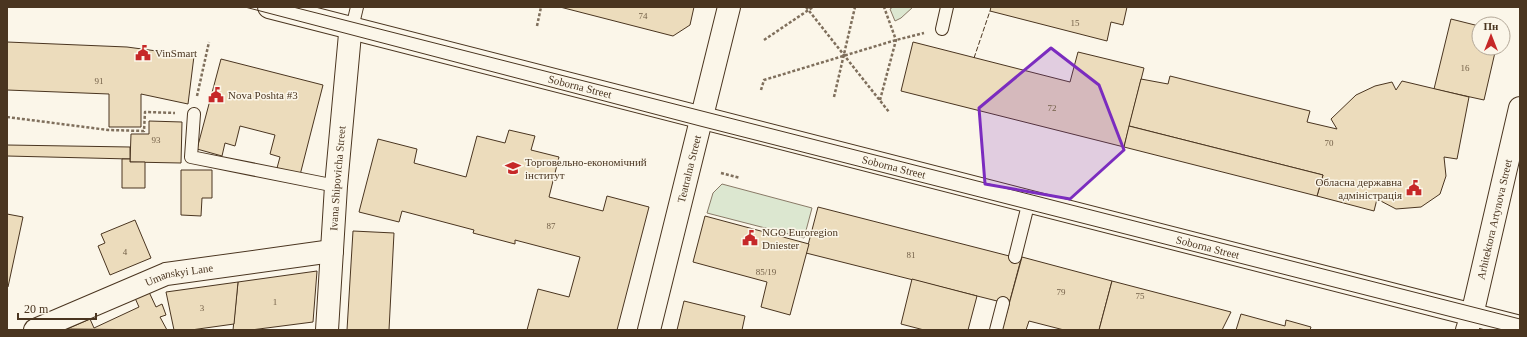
<svg xmlns="http://www.w3.org/2000/svg" width="1527" height="337" viewBox="0 0 1527 337" font-family="'Times New Roman',serif">
<style>
.green{fill:#dce7d0;stroke:#887966}
.building{fill:#ecdcbc;stroke:#4a3520}
.lines{fill:none;stroke-linecap:round;stroke-linejoin:round}
.service-casing{stroke:#4a3520;stroke-width:14}
.minor-casing{stroke:#4a3520;stroke-width:24}
.tertiary-casing{stroke:#4a3520;stroke-width:24}
.secondary-casing{stroke:#4a3520;stroke-width:24}
.path{stroke:#7f6f5c;stroke-width:2.5;stroke-dasharray:3 2;stroke-linecap:butt}
.service{stroke:#fbf6e9;stroke-width:12}
.minor{stroke:#fbf6e9;stroke-width:22}
.tertiary{stroke:#fbf6e9;stroke-width:22}
.secondary{stroke:#fbf6e9;stroke-width:22}
.tram{stroke:#4a3520;stroke-width:1}
.fence{stroke:#4a3520;stroke-width:1;stroke-dasharray:5 2;stroke-linecap:butt}
.marked{fill:#7b2cbf;fill-opacity:0.2;stroke:#7b2cbf;stroke-width:3;stroke-linejoin:round}
.labels{text-anchor:middle;stroke-width:3;stroke-linejoin:round;paint-order:stroke}
.number-label{font-size:9px;fill:#725f47}
.poi-label{font-size:11px;fill:#4a3520;stroke:#fbf6e9;text-anchor:start}
.street-label{font-size:11px;fill:#4a3520;stroke:#fbf6e9}
</style>
<rect width="100%" height="100%" fill="#fbf6e9"/>
<g class="green">
<path d="M893,7h20l-12,11 -6,3 -5,-12z"/>
<path d="M722,184l90,24 -8,30 -97,-25 6,-20z"/>
</g>
<g class="building">
<path d="M560,7h134l-4,18 -17,11z"/>
<path d="M991,7h136l-4,18 -12,-3 -4,19 -117,-30z"/>
<path d="M1451,19l28,7v22h17l-12,52 -50,-11z"/>
<path d="M7,42l120,5 67,9 -6,48 -47,-10v33h-32v-33l-102,-4z"/>
<path d="M913,42l157,40 8,-30 66,16 -20,79 -223,-56z"/>
<path d="M221,59l102,26 -23,90 -23,-7 3,-11 -10,-3 5,-19 -35,-9 -5,20 -10,-3 -3,13 -25,-7z"/>
<path d="M1170,76l140,35 -3,11 30,7 -6,-10 25,-24 19,-9 17,-4 4,8 6,-9 67,16 -12,62 -13,-2 2,19 -6,18 -19,13 -25,2 -19,-10 -3,12 -57,-15 6,-21 -194,-49 12,-47 27,5z"/>
<path d="M149,121l33,1 -1,41 -51,-1 1,-28h18z"/>
<path d="M1129,126l194,49 -6,21 -193,-49z"/>
<path d="M509,130l26,6 -4,14 28,7 -10,40 54,14 4,-15 42,11 -32,123h-90l11,-41 31,8 11,-40 -65,-17v4l-42,-11 1,-3 -72,-19 -3,11 -40,-10 19,-73 39,10 -3,14 52,14 11,-41 28,7z"/>
<path d="M7,145l123,2v12l-123,-3z"/>
<path d="M122,159h8v3h15v26h-23z"/>
<path d="M181,170h31v28h-10l-1,18 -20,-1z"/>
<path d="M818,207l203,52 -12,45 -203,-51z"/>
<path d="M7,214l16,3 -15,70h-1z"/>
<path d="M705,216l104,28 -19,71 -29,-8 6,-25 -74,-20z"/>
<path d="M135,220l16,38 -41,17 -12,-29 7,-3 -4,-9z"/>
<path d="M353,231l41,2 -5,97h-42z"/>
<path d="M1022,257l90,24 -13,49h-35l-35,-9 -3,9h-24z"/>
<path d="M317,271l-4,51 -62,8h-18l5,-48z"/>
<path d="M912,279l65,17 -9,34h-44l-23,-6z"/>
<path d="M1112,281l119,31 -9,18h-123z"/>
<path d="M238,282l-4,42 -43,6h-17l-8,-38z"/>
<path d="M149,292l7,15 6,-3 4,11 -6,2 7,13 -100,-1 23,-10 4,9 45,-21 -4,-9z"/>
<path d="M684,301l61,15 -3,14h-65z"/>
<path d="M1241,314l44,12 1,-6 25,7 -1,3h-74z"/>
</g>
<g class="lines">
<defs>
<g id="service">
<path d="M352,28l5,-21"/>
<path d="M942,29l5,-22"/>
<path d="M194,114l-3,43 145,29"/>
<path d="M1015,257l14,-56"/>
<path d="M996,330l7,-27"/>
</g>
<g id="minor">
<path id="s1" d="M35,330l131,-56 166,-23"/>
<path id="s2" d="M327,330l9,-144 14,-152 2,-6"/>
</g>
<g id="tertiary">
<path id="s3" d="M649,330l80,-323"/>
<path id="s4" d="M1467,330l5,-15 48,-207"/>
</g>
<g id="secondary">
<path id="s5" d="M269,7l1251,320"/>
</g>
</defs>
<use href="#service" class="service-casing"/>
<use href="#minor" class="minor-casing"/>
<use href="#tertiary" class="tertiary-casing"/>
<use href="#secondary" class="secondary-casing"/>
<g class="path">
<path d="M806,7l83,105"/>
<path d="M537,26l4,-19"/>
<path d="M764,40l49,-33"/>
<path d="M761,90l3,-10 132,-40 28,-7"/>
<path d="M197,96l12,-54"/>
<path d="M834,97l21,-90"/>
<path d="M880,100l16,-60 -12,-33"/>
<path d="M7,117l101,13 36,1 1,-19 30,1"/>
<path d="M721,173l19,5"/>
</g>
<use href="#service" class="service"/>
<use href="#minor" class="minor"/>
<use href="#tertiary" class="tertiary"/>
<use href="#secondary" class="secondary"/>
<g class="tram">
<path d="M245,7l455,119 803,204"/>
<path d="M293,7l1227,312"/>
</g>
<path class="fence" d="M974,58l16,-47"/>
</g>
<path class="marked" d="M1051,48l48,37 25,65 -54,49 -85,-15 -6,-76z"/>
<defs>
<symbol id="civic-bare" viewBox="-9 -9 18 18"><path d="M-.6-6.5H3V-4.5H.6V-3L4-1V1h2V6H-6V1h2V-1L-.6-3ZM-1.2 2.5V6h2.4V2.5Z" fill="#c62828" stroke="#fbf6e9" stroke-width="2.5" paint-order="stroke"/></symbol>
<symbol id="university-bare" viewBox="-9 -9 18 18"><path d="M0-5L7-2L0 1L-7-2ZM-4 1L0 2.5L4 1V4Q0 6-4 4Z" fill="#c62828" stroke="#fbf6e9" stroke-width="2.5" paint-order="stroke"/></symbol>
</defs>
<g fill-rule="evenodd">
<use href="#civic-bare" x="132" y="42" width="22" height="22"/>
<use href="#civic-bare" x="205" y="84" width="22" height="22"/>
<use href="#university-bare" x="502" y="157" width="22" height="22"/>
<use href="#civic-bare" x="1403" y="177" width="22" height="22"/>
<use href="#civic-bare" x="739" y="227" width="22" height="22"/>
</g>
<g class="labels">
<g class="number-label">
<text x="643" y="19">74</text>
<text x="1075" y="26">15</text>
<text x="1465" y="71">16</text>
<text x="99" y="84">91</text>
<text x="1052" y="111">72</text>
<text x="156" y="143">93</text>
<text x="1329" y="146">70</text>
<text x="551" y="229">87</text>
<text x="125" y="255">4</text>
<text x="911" y="258">81</text>
<text x="766" y="275">85/19</text>
<text x="1061" y="295">79</text>
<text x="1140" y="299">75</text>
<text x="275" y="305">1</text>
<text x="202" y="311">3</text>
</g>
<g class="poi-label">
<text x="155" y="57">VinSmart</text>
<text x="228" y="99">Nova Poshta #3</text>
<text x="525" y="166">Торговельно-економічний<tspan x="525" dy="13">інститут</tspan></text>
<text x="1402" y="186" text-anchor="end">Обласна державна<tspan x="1402" dy="13">адміністрація</tspan></text>
<text x="762" y="236">NGO Euroregion<tspan x="762" dy="13">Dniester</tspan></text>
</g>
<g class="street-label">
<text dy="4" stroke="none"><textPath href="#s5" startOffset="321">Soborna Street</textPath></text>
<text dy="4" stroke="none"><textPath href="#s5" startOffset="645">Soborna Street</textPath></text>
<text dy="4" stroke="none"><textPath href="#s3" startOffset="166">Teatralna Street</textPath></text>
<text dy="4" stroke="none"><textPath href="#s2" startOffset="152">Ivana Shipovicha Street</textPath></text>
<text dy="4" stroke="none"><textPath href="#s4" startOffset="114">Arhitektora Artynova Street</textPath></text>
<text dy="4" stroke="none"><textPath href="#s5" startOffset="969">Soborna Street</textPath></text>
<text dy="4" stroke="none"><textPath href="#s1" startOffset="155">Umanskyi Lane</textPath></text>
</g>
</g>
<rect width="1527" height="337" fill="none" stroke="#4a3520" stroke-width="16"/>
<g transform="translate(1491 36)"><circle r="19" fill="#fbf6e9" stroke="#b4a999"/>
<path d="M0-3L7 15L0 10L-7 15Z" fill="#c62828"/>
<text y="-6" font-size="11" font-weight="bold" text-anchor="middle" fill="#4a3520">Пн</text>
</g>
<path d="M18 313v6h78v-6" fill="none" stroke="#4a3520" stroke-width="2"/>
<text x="24" y="313" font-size="12" fill="#4a3520" stroke="#fbf6e9" stroke-width="3" paint-order="stroke">20 m</text>
</svg>
